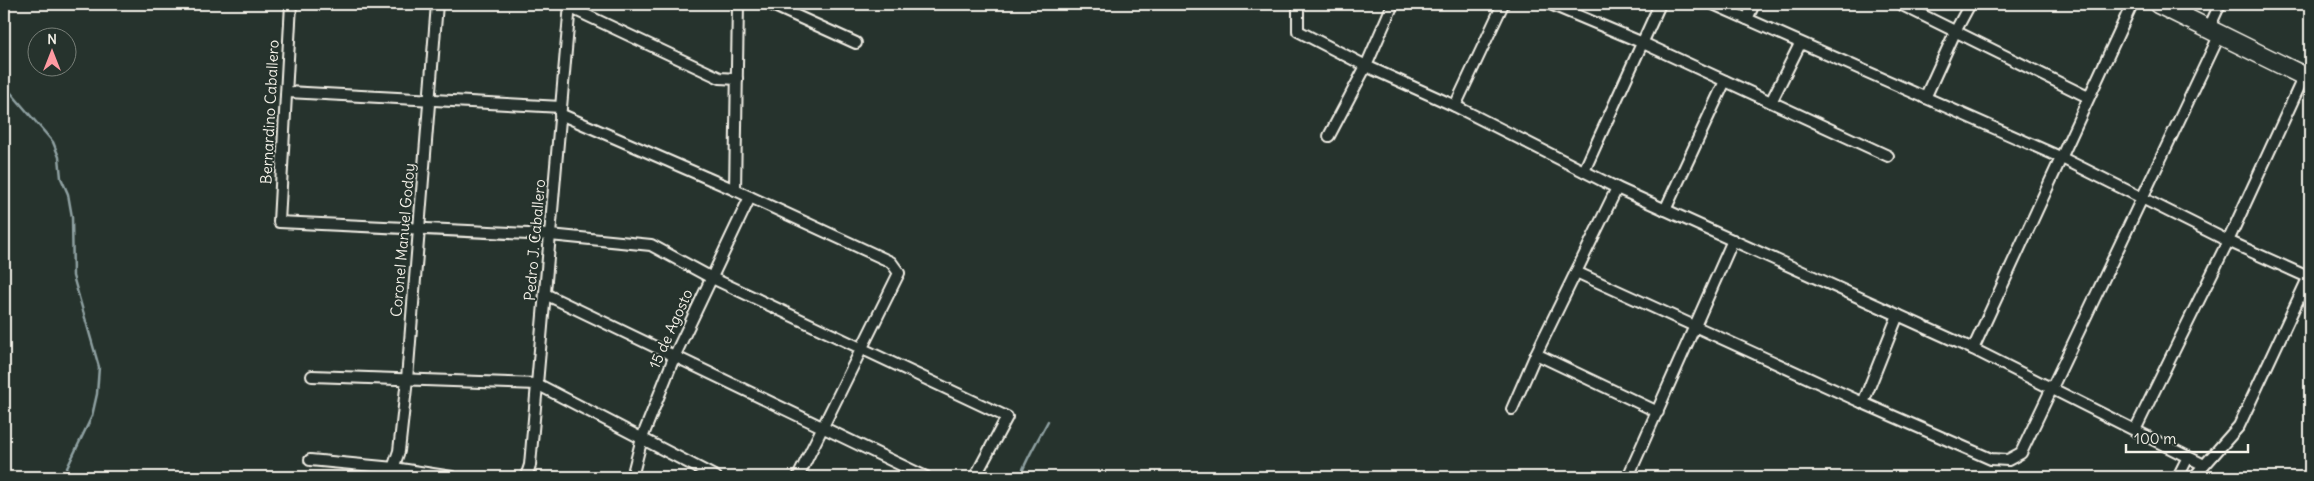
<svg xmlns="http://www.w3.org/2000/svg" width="2314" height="481" viewBox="0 0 2314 481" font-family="Delius,sans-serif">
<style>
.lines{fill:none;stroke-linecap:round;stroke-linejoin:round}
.stream{stroke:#8fa1a2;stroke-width:2.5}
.street-casing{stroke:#f4f1e8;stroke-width:14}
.highway-casing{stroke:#f4f1e8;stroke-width:21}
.street{stroke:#26332d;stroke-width:10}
.highway{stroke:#26332d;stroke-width:18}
.labels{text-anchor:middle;stroke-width:4;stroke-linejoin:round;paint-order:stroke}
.street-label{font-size:15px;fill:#f4f1e8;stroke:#26332d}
</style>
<rect width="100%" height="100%" fill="#26332d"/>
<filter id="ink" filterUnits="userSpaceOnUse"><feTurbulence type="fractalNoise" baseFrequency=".02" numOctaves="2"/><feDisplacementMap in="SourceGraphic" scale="10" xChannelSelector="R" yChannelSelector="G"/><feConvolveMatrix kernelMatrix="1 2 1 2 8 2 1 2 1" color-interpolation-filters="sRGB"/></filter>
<g filter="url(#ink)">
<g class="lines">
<g class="stream">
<path d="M7,4l1,43 -4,26 2,14 47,55 6,15 2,21 7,16 4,23 1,59 26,91 -2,27 -5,22 -25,52 1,9"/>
<path d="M1020,477c7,-20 18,-37 28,-56"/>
</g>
<defs>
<g id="street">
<path d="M291,4l-12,218 271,13 101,10 59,32 297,140 -32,60"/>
<path d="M770,4l86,39"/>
<path d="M1298,4v27l68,35 89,40 162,82 356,161 231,116"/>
<path d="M1550,4l93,39 245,113"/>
<path d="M1713,4l347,153 168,84 82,37"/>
<path d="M1900,4l188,93"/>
<path d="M569,7l151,71 17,1"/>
<path d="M1747,19l7,-15"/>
<path d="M2209,28l11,-24"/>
<path d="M288,92l273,15"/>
<path d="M1925,98l31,-68 14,-26"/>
<path d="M1771,102l29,-58"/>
<path d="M1455,106l48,-102"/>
<path d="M560,114l175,76 156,72 8,11 -101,204"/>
<path d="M1329,136l37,-70 27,-62"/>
<path d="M1584,171l76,-167"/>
<path d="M735,190l3,-186"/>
<path d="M1665,210l60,-129"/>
<path d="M1576,272l287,131"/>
<path d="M545,294l381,183"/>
<path d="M1898,315l-35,88 128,56 17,1 13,-7 199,-419"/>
<path d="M1973,349l159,-345"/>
<path d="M1536,354l122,58"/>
<path d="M312,376l225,8 179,93"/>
<path d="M1512,409l24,-55 81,-166"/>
<path d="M2135,430l93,-189 76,-165"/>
<path d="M310,460l84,8 58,9"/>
<path d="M390,477l9,-26 8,-72 30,-375"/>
<path d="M526,477l4,-12 40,-461"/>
<path d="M632,477l10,-39 33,-83 75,-158"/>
<path d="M1628,477l105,-237"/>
<path d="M2178,477l10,-20"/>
<path d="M2194,477l45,-51 71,-152"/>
</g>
<path id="highway" d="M2158,4l152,75"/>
</defs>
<use href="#street" class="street-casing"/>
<use href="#highway" class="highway-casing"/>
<use href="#street" class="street"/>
<use href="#highway" class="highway"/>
</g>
</g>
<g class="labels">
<g class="street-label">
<text transform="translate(270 112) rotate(-87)" y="5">Bernardino Caballero</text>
<text transform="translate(403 240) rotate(-85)" y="5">Coronel Manuel Godoy</text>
<text transform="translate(535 240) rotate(-85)" y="5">Pedro J. Caballero</text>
<text transform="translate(671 329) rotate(-66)" y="5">15 de Agosto</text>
</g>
</g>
<rect width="2314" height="481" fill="none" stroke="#26332d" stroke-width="20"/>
<rect x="10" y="10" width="2294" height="461" fill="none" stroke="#f4f1e8" stroke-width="2" filter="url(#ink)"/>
<g transform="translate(52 52)"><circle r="24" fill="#26332d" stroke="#787f78"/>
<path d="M0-4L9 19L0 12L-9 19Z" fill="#ff9aa2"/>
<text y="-8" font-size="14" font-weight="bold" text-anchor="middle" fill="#f4f1e8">N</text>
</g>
<path d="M2126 444v8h122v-8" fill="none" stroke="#f4f1e8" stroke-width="2.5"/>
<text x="2134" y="444" font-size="15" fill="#f4f1e8" stroke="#26332d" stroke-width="4" paint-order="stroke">100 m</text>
</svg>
